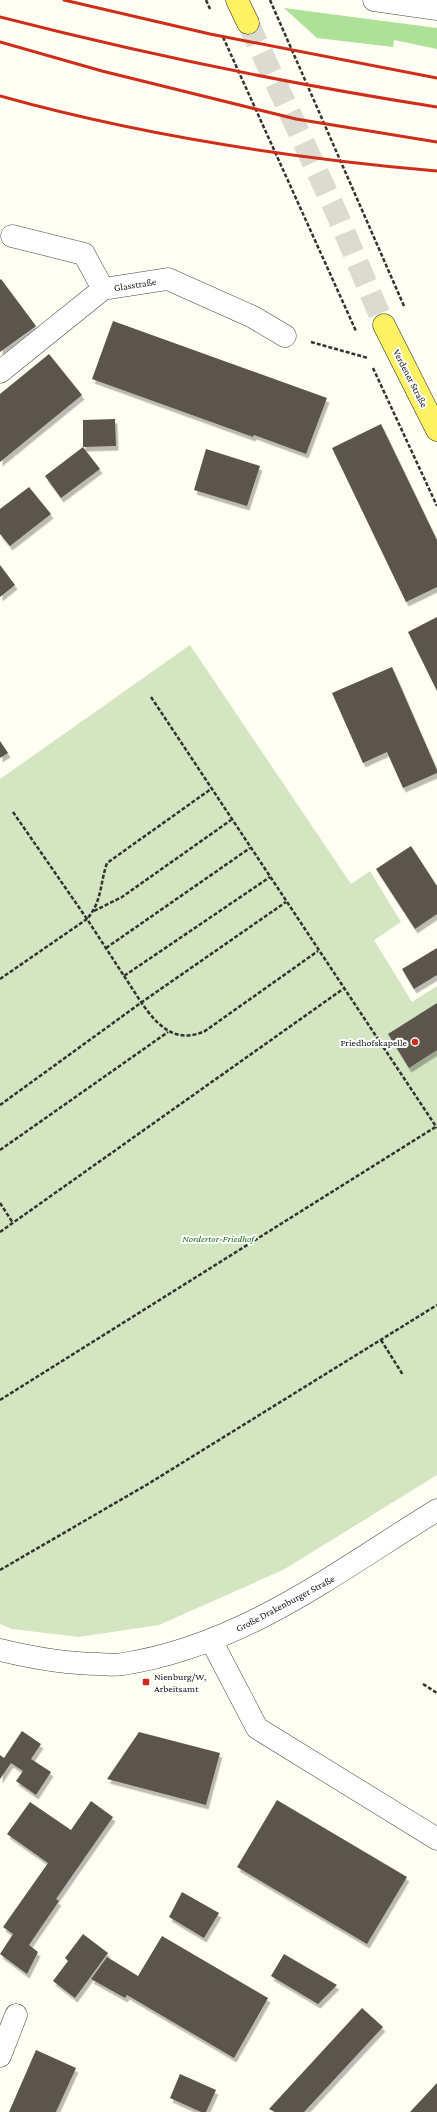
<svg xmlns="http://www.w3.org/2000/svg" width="437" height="2112" viewBox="0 0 437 2112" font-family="'Crimson Pro',serif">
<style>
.forest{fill:#ade197}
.cemetery{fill:#d4e5c1}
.building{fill:#5b544c;filter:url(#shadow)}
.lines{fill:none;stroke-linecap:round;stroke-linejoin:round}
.major-tunnel{stroke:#dbdbd2;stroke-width:22;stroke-dasharray:22 11;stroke-linecap:butt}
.minor-casing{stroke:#444;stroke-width:23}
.major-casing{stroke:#222;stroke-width:23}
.path{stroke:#333;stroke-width:2.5;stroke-dasharray:4 2;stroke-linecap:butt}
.minor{stroke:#fff;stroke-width:22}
.major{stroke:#fff164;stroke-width:22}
.rail{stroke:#cf2d1a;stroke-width:3}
.poi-dot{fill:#cf2d1a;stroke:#fff;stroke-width:1.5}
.labels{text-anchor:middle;stroke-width:4;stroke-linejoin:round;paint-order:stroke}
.street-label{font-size:10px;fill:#111;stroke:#fff}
.poi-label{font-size:10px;fill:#111;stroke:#fff;text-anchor:end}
.park-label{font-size:10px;font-style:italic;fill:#1e7019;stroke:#fff}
</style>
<defs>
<filter id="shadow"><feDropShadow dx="2.5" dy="4.5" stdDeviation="0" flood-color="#0004"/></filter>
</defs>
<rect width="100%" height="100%" fill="#fffff4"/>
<path class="forest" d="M284,8l153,20v21l-43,-9 -1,7 -76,-9z"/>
<path class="cemetery" d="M190,645l161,239 19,-13 31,51 -27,18 38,62 25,-16v489l-154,95 -124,55 -80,12 -67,-8 -12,-5v-845z"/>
<g class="building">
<path d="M1,279l35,47 -36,26v-72z"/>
<path d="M113,321l214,77 -21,56 -52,-19 -1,2 -161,-58z"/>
<path d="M49,354l33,41 -82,67v-68z"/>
<path d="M115,419l1,27 -33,1v-27z"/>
<path d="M381,424l56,116v47l-31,15 -74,-154z"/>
<path d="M83,447l17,22 -39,29 -16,-22z"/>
<path d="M206,449l54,17 -13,40 -53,-16z"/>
<path d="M29,487l22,27 -41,32 -10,-12v-25z"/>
<path d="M0,565l15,20 -15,12z"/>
<path d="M437,617v74l-29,-59z"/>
<path d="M392,667l45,103v3l-34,15 -16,-36 -24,11 -31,-70z"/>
<path d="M0,741l8,12 -8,5z"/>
<path d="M411,846l26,40v28l-22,15 -39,-60z"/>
<path d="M437,948v27l-23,14 -12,-20z"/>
<path d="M437,1003v47l-28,18 -21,-34z"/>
<path d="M22,1731l19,13 -10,15 20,13 -15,23 -20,-14 7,-10 -12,-8 -11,16v-24l4,3z"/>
<path d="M139,1732l81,21 -14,52 -99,-26z"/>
<path d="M277,1800l130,77 -40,67 -130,-77z"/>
<path d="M91,1801l22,16 -57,82 3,2 -30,44 9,7 -11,22 -27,-20 13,-20 -10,-7 45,-64 -41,-29 23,-32 41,28z"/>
<path d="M182,1892l37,21 -15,25 -35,-21z"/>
<path d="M83,1934l25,19 -33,45 -22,-17 15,-20 -3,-3z"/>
<path d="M162,1936l106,62 -34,60 -107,-63 -2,3 -34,-19 16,-22 31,19z"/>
<path d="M284,1954l53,31 -19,19 -47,-28z"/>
<path d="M362,2008l21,19 -79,85h-29l-6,-3z"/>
<path d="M36,2050l40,18 -20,44h-47z"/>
<path d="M180,2074l36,16 -10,22h-5l-31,-14z"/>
<path d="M437,2083v29h-27z"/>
</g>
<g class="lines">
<path class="major-tunnel" d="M248,23l88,189 48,113"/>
<defs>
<g id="minor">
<path d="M374,0l63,9"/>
<path d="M12,236l72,18 19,35"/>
<path d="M0,372l103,-83 65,-10 85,38 32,19"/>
<path d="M211,1640l46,88 180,111"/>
<path d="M0,1650c33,8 65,14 99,14 8,0 16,2 24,0 119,-18 215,-93 314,-154"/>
<path d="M0,2056l16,-41"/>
</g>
<g id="major">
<path d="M237,0l11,23"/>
<path d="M384,325l53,105"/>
</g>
</defs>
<use href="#minor" class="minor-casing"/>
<use href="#major" class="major-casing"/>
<g class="path">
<path d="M206,0l4,9"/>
<path d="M270,0l134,306"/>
<path d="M223,37l133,294"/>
<path d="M311,342l57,16"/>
<path d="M373,368l64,138"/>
<path d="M151,697l286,431"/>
<path d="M13,812l74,107c15,-17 13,-36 20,-56l104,-74"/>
<path d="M94,911l28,-14 109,-77"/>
<path d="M106,948l144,-100"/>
<path d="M124,976c20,29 40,74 81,55l113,-80"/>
<path d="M0,979l87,-60 37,57 146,-99"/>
<path d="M0,1105l142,-103 144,-100"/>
<path d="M0,1150l168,-118"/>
<path d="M0,1203l13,20"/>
<path d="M0,1232l343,-243"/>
<path d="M381,1340l22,35"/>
<path d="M0,1400l437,-274"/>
<path d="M0,1570l148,-86 289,-179"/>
<path d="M423,1684l14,9"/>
</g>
<use href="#minor" class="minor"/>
<use href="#major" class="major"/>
<g class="rail">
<path d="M64,0l146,34 227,44"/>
<path d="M0,17c144,37 290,67 437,90"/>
<path d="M0,42l102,29 194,48 141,23"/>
<path d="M0,96c143,40 289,62 437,75"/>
</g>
</g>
<g class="poi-dot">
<circle cx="415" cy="1042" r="4"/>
<rect x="142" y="1678" width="8" height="8" rx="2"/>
</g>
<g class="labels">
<g class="street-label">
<text transform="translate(135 284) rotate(-9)" y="4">Glasstraße</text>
<text transform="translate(411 378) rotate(63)" y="4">Verdener Straße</text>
<text transform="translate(285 1603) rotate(-28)" y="4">Große Drakenburger Straße</text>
</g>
<g class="poi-label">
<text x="407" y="1046">Friedhofskapelle</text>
<text x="154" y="1680" text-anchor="start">Nienburg/W,<tspan x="154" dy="12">Arbeitsamt</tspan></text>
</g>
<g class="park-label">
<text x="218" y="1242">Nordertor-Friedhof</text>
</g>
</g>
</svg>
